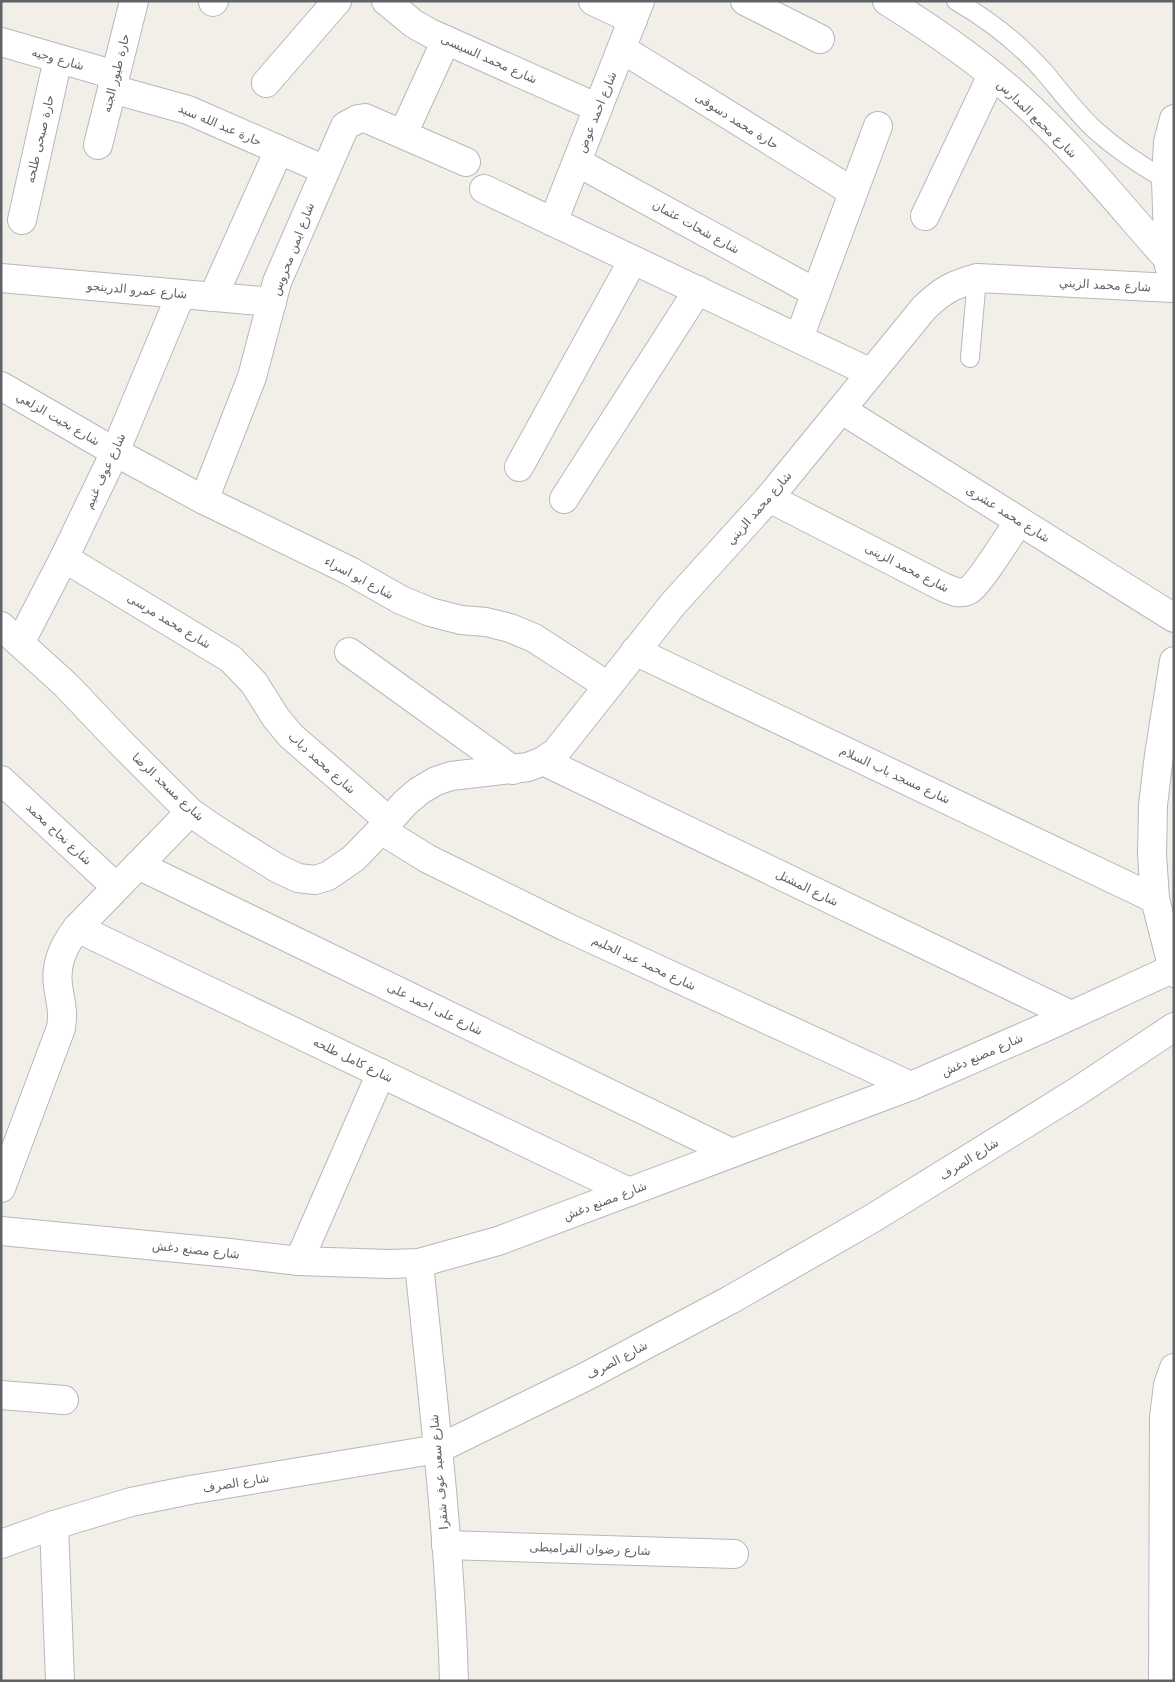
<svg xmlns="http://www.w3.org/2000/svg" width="1175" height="1682" viewBox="0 0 1175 1682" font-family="'DejaVu Sans','Noto Sans Arabic',sans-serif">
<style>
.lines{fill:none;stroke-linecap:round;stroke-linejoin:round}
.lane-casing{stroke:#b5b8bc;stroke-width:20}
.street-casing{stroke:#b5b8bc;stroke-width:30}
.lane{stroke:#fff;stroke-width:18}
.street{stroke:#fff;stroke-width:28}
.labels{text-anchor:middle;stroke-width:5;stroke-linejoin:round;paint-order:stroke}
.street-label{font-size:12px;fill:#5f6368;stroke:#fff}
</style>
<rect width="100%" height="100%" fill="#f1efe8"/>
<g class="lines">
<defs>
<g id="lane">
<path d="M956,1c33,19 65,44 90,73 15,18 30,38 48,55 22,20 46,36 72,51"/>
<path d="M970,358l7,-80"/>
</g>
<g id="street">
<path d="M386,1l28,23 16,9 168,75"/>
<path d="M593,1l40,19"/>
<path d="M745,1l75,38"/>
<path d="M887,1c45,28 89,58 129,94 55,49 102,108 151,163"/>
<path d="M213,2l1,-1"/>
<path d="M1,42l114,33"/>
<path d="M622,49l231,143"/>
<path d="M266,83l71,-82"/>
<path d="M112,89l76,21 137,60"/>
<path d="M403,134l43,-94"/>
<path d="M98,145l36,-144"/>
<path d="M577,162l239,131"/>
<path d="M484,189l387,184"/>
<path d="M925,216l67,-141"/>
<path d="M22,220l36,-161"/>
<path d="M553,222l87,-221"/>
<path d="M1169,266l-3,-86 2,-38 6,-23"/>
<path d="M1,278l271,24"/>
<path d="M213,297l66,-147"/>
<path d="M799,338l79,-212"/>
<path d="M1,386l114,66 89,48 146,71 51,29 29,12 31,8 25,2 24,6 24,10 74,48"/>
<path d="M842,410l332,208"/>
<path d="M519,467l114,-207"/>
<path d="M769,498l174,89c9,4 17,8 26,3 11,-7 41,-56 50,-69"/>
<path d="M564,499l134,-209"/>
<path d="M204,500l48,-123 25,-95 68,-156 13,-7 7,-1 101,44"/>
<path d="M64,558l167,101 23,24 22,35 15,18 98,85"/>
<path d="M1,626l65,59 56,59 68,68 26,18 61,38 21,10 17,2 13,-4 26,-18 27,-28 24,-27 14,-12 17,-10 15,-5 77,-9 15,-6 13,-9 117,-148 96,-106 155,-190c19,-18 28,-23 53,-30l195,10"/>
<path d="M20,643l44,-85 51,-106 66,-158"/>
<path d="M635,651l520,248"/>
<path d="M349,652l164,118"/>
<path d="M1174,661l-15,94 -6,50 -1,49 3,45 19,74"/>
<path d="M543,761l528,254"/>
<path d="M1,780l115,107"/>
<path d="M381,830l47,29 136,67 347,160"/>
<path d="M138,865l594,288"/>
<path d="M77,928l552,264"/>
<path d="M1,1188l60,-160c3,-18 -1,-26 -3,-43 -3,-22 6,-40 19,-57l113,-116"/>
<path d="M1,1231l229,22 69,8 90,3 30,-1 79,-22 413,-155 135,-59 128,-59"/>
<path d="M299,1261l82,-188"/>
<path d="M419,1263c14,139 31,278 35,418"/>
<path d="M1,1395l63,5"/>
<path d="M54,1525l6,156"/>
<path d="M1,1544l53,-19 77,-23 59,-12 248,-41 147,-72 145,-77 143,-82 205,-127 96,-64"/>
<path d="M446,1545l288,9"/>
<path d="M1163,1681l1,-264 4,-32 6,-17"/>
</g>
</defs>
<use href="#lane" class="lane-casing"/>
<use href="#street" class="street-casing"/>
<use href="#lane" class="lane"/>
<use href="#street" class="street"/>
</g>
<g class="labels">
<g class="street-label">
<text transform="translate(58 59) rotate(16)" y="4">شارع وجيه</text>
<text transform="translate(489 59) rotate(24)" y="4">شارع محمد السيسى</text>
<text transform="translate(116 73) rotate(-76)" y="4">حارة طيور الجنه</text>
<text transform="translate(597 112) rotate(-68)" y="4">شارع احمد عوض</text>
<text transform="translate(1037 119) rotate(44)" y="4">شارع مجمع المدارس</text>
<text transform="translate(737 121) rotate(32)" y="4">حارة محمد دسوقى</text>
<text transform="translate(220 125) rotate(23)" y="4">حارة عبد الله سيد</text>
<text transform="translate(40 139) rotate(-77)" y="4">حارة صبحى طلحه</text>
<text transform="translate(696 227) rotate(29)" y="4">شارع شحات عثمان</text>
<text transform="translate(293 249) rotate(-69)" y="4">شارع ايمن محروس</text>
<text transform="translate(1105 285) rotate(3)" y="4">شارع محمد الزيني</text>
<text transform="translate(137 290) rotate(5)" y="4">شارع عمرو الدرينجو</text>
<text transform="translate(58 419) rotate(30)" y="4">شارع بخيت الزلعي</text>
<text transform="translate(105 471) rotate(-65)" y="4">شارع عوف غنيم</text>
<text transform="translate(759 508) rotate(-49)" y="4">شارع محمد الزيني</text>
<text transform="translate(1008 514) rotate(32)" y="4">شارع محمد عشرى</text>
<text transform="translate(907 568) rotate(27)" y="4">شارع محمد الزينى</text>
<text transform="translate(359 578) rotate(28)" y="4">شارع ابو اسراء</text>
<text transform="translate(169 621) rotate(31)" y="4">شارع محمد مرسى</text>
<text transform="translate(322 763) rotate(42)" y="4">شارع محمد دياب</text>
<text transform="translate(895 775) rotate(25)" y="4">شارع مسجد باب السلام</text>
<text transform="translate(168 787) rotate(43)" y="4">شارع مسجد الرضا</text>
<text transform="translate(59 834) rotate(43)" y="4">شارع نجاح محمد</text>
<text transform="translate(807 888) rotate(26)" y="4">شارع المشتل</text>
<text transform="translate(644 963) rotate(25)" y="4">شارع محمد عبد الحليم</text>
<text transform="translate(435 1009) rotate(26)" y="4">شارع على احمد على</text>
<text transform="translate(982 1055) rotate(-24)" y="4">شارع مصنع دغش</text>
<text transform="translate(353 1060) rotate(26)" y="4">شارع كامل طلحه</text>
<text transform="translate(969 1159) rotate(-32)" y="4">شارع الصرف</text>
<text transform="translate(605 1201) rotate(-21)" y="4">شارع مصنع دغش</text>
<text transform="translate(196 1250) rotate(6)" y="4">شارع مصنع دغش</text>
<text transform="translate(617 1360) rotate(-28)" y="4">شارع الصرف</text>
<text transform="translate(439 1472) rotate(-95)" y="4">شارع سعيد عوف شقرا</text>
<text transform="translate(236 1483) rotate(-9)" y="4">شارع الصرف</text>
<text transform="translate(590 1549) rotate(2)" y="4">شارع رضوان القراميطى</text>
</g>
</g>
<rect width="1175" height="1682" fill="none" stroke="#5f6368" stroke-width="5"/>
</svg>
